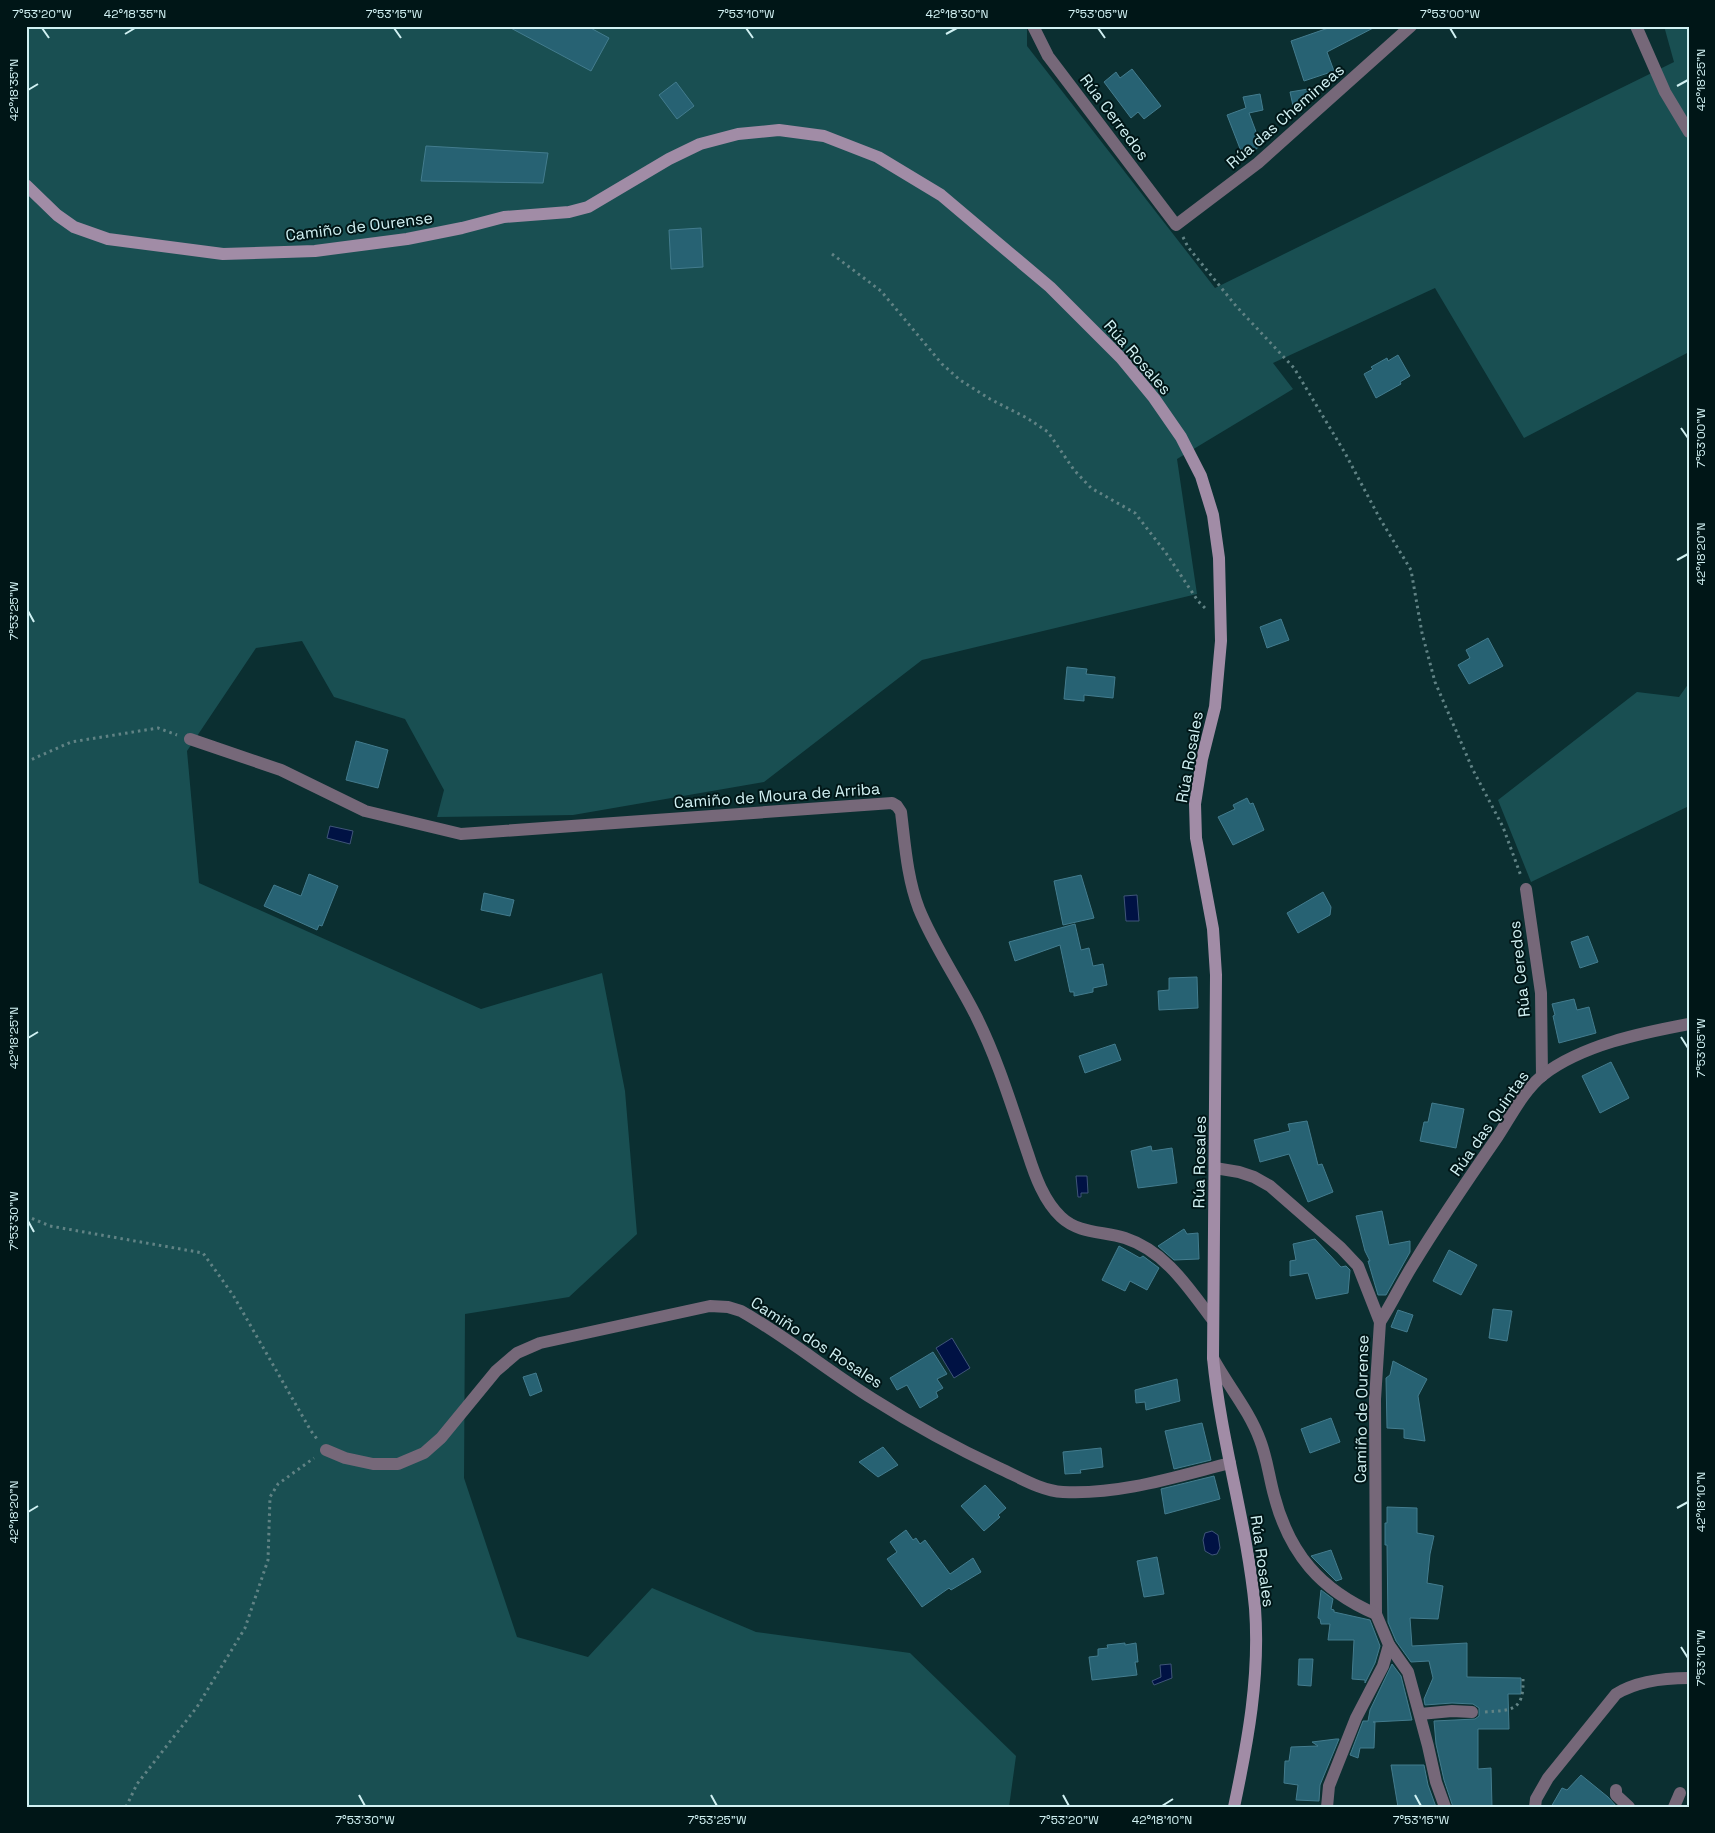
<svg xmlns="http://www.w3.org/2000/svg" width="1715" height="1833" viewBox="0 0 1715 1833" font-family="'Space Grotesk',sans-serif">
<style>
.green{fill:#194f52}
.water{fill:#001244;stroke:#3f5578}
.building{fill:#276273;stroke:#437c8e}
.lines{fill:none;stroke-linecap:round;stroke-linejoin:round}
.path{stroke:#618385;stroke-width:3;stroke-dasharray:2.5 4;stroke-linecap:butt}
.street{stroke:#766879;stroke-width:12}
.secondary{stroke:#a18ca6;stroke-width:12}
.ticks{fill:none;stroke:#d1f1f3;stroke-width:2}
.labels{text-anchor:middle;stroke-width:4;stroke-linejoin:round;paint-order:stroke}
.street-label{font-size:16px;fill:#d1f1f3;stroke:#001617}
.neatline{fill:none;stroke:#d1f1f3;stroke-width:2}
.ticks-label{font-size:12px;text-anchor:middle;fill:#d1f1f3}
</style>
<rect width="100%" height="100%" fill="#0b2f31"/>
<g class="green">
<path d="M26,26h1001v20l188,242 459,-226 -10,-36h25v326l-165,86 -89,-150 -162,75 20,26 -116,70 20,135 -275,66 -158,122 -191,33 -136,2 7,-27 -39,-71 -71,-22 -32,-56 -46,7 -69,103 12,132 282,126 121,-36 23,118 12,143 -68,63 -104,17 -1,164 53,159 71,20 64,-69 104,44 154,21 106,103 -7,51h-983z"/>
<path d="M1689,683v123l-158,76 -33,-82 139,-108 42,5z"/>
</g>
<g class="water">
<path d="M330,826l23,5 -3,13 -23,-6z"/>
<path d="M1137,895l2,26h-13l-2,-25z"/>
<path d="M1076,1176h11l1,17h-7v4h-3z"/>
<path d="M952,1338l18,30 -16,10 -18,-30z"/>
<path d="M1212,1531l6,4 2,13 -3,6 -5,1 -7,-4 -2,-11 2,-7z"/>
<path d="M1171,1664l1,14 -18,7 -2,-4 9,-4 -1,-12z"/>
</g>
<g class="building">
<path d="M507,26h80l22,12 -18,33z"/>
<path d="M1334,26h43l-50,26 7,19 -30,10 -13,-40z"/>
<path d="M1132,69l29,37 -17,13 -6,-7 -7,6 -27,-36 12,-10 4,6z"/>
<path d="M676,82l18,24 -17,13 -18,-24z"/>
<path d="M1308,89l2,12 -15,14 -5,-23z"/>
<path d="M1260,94l3,16 -14,3 12,32 -17,14 -17,-44 19,-7 -3,-11z"/>
<path d="M426,146l122,7 -5,30 -122,-2z"/>
<path d="M701,228l2,39 -32,2 -2,-39z"/>
<path d="M1398,355l12,21 -10,6 1,2 -25,14 -12,-24 9,-5 -2,-2 16,-9 1,3z"/>
<path d="M1281,619l8,21 -22,8 -7,-21z"/>
<path d="M1488,638l15,28 -34,18 -11,-19 12,-7 -4,-8z"/>
<path d="M1067,667l20,2 -1,5 29,3 -2,21 -29,-3v6l-20,-2z"/>
<path d="M356,741l32,9 -10,38 -32,-8z"/>
<path d="M1247,798l3,6 3,-1 11,27 -31,15 -15,-28 17,-8 -2,-4z"/>
<path d="M309,874l29,12 -16,40 -3,-1 -2,5 -53,-24 10,-21 27,11z"/>
<path d="M1081,875l13,43 -31,7 -9,-44z"/>
<path d="M1323,892l8,15 -1,8 -32,18 -11,-20z"/>
<path d="M484,893l30,7 -4,16 -29,-6z"/>
<path d="M1075,924l6,26 8,-2 4,18 10,-2 4,21 -14,3v4l-19,4v-4h-4l-10,-47 -45,16 -6,-19z"/>
<path d="M1588,936l10,26 -18,6 -9,-26z"/>
<path d="M1197,977l1,31 -39,2 -1,-19 11,-1v-12z"/>
<path d="M1574,999l3,11 12,-3 7,26 -37,10 -6,-27 2,-1 -3,-11z"/>
<path d="M1115,1044l6,16 -36,13 -6,-17z"/>
<path d="M1611,1062l18,36 -29,15 -18,-37z"/>
<path d="M1432,1103l32,6 -8,39 -36,-7 4,-19h4z"/>
<path d="M1307,1121l11,44 4,-1 11,28 -25,10 -19,-48 -29,8 -6,-22 36,-9 -2,-7z"/>
<path d="M1151,1146l1,5 20,-3 5,35 -39,5 -7,-37z"/>
<path d="M1382,1211l7,34 21,-4v11l-24,43h-8l-10,-34h2l-5,-10 -9,-35z"/>
<path d="M1184,1229l3,5 11,-1 1,26 -25,1 -16,-14z"/>
<path d="M1315,1239l26,28 5,-1 4,4 -2,23 -32,6 -8,-26 -18,3v-15l6,-1 -3,-16z"/>
<path d="M1119,1246l21,12 3,-2 16,12 -12,22 -17,-9 -5,10 -23,-11z"/>
<path d="M1449,1250l28,15 -16,30 -28,-14z"/>
<path d="M1493,1309l19,2 -5,30 -18,-3z"/>
<path d="M1398,1310l15,5 -6,17 -16,-5z"/>
<path d="M933,1352l14,22 -10,5 6,9 -7,4 2,5 -18,11 -13,-23 -10,5 -7,-12z"/>
<path d="M1393,1361l34,18 -9,17 7,45 -21,-3v-9l-17,-1 -1,-50 4,-3z"/>
<path d="M536,1373l6,18 -12,5 -7,-19z"/>
<path d="M1177,1379l3,22 -34,9 -1,-8 -9,1 -1,-13z"/>
<path d="M1331,1418l9,24 -30,11 -9,-24z"/>
<path d="M1202,1423l9,37 -37,9 -9,-38z"/>
<path d="M883,1447l15,18 -20,12 -19,-15z"/>
<path d="M1101,1448l2,19 -23,3 1,3 -16,1 -2,-22z"/>
<path d="M1214,1476l6,23 -55,15 -4,-25z"/>
<path d="M985,1485l21,23 -8,7 2,2 -16,14 -23,-25z"/>
<path d="M1387,1507l30,1v25l17,3 -4,18 -3,29 16,3 -5,33 -28,-1 2,28 55,-3v34l54,1v16h-13l1,35h-31v40l13,-1 1,39h-39l-9,-27 -8,-36 -2,-23 41,-2 4,-3v-8l-6,-4 -21,-1 -27,2 -1,-6 9,-21 -4,-17 -18,1 -15,-21 -8,-19 -1,-77h-2v-22h2z"/>
<path d="M906,1530l7,10 3,-2 4,6 5,-4 25,34 23,-16 8,14 -30,18 -2,-2 -27,19 -35,-48 10,-7 -7,-10z"/>
<path d="M1331,1550l11,29 -6,2 -25,-25z"/>
<path d="M1157,1557l7,37 -20,3 -7,-36z"/>
<path d="M1321,1590l12,9 -2,10 3,1v2l36,8 10,26 -5,17 -10,20v-3l-13,-1 2,-39h-26l2,-16h-9l-1,-5 -2,-1z"/>
<path d="M1125,1643v2l11,-2 2,19h-3l2,13 -45,5 -3,-23 9,-1v-7l10,-1 -1,-3z"/>
<path d="M1299,1659h14l-2,27 -13,-1z"/>
<path d="M1392,1664l9,12 11,44 -39,2h2l-1,26h-14l-2,10 -8,-3 13,-34h5l2,-11z"/>
<path d="M1336,1739h3l-19,46 -1,16 -23,-1 2,-15 -14,-2 1,-22h4l2,-14 27,-1 -6,-4z"/>
<path d="M1391,1765h33l4,20 8,22h-38z"/>
<path d="M1581,1775l27,22 9,10h-66l11,-19 5,2z"/>
</g>
<g class="lines">
<g class="path">
<path d="M1183,237l5,10 48,59 58,62 51,85 34,64 32,53 11,63 13,49 38,88 30,57 18,49"/>
<path d="M832,254l49,37 61,73 18,16 30,19 37,19 21,14 26,38 17,18 44,25 31,40 32,48 8,8"/>
<path d="M26,762l45,-20 87,-14 19,7"/>
<path d="M26,1216l24,10 153,27 30,42 78,136 6,8"/>
<path d="M1485,1712c27,-2 39,-1 38,-33"/>
<path d="M126,1807l11,-23 60,-77 48,-79 23,-68 2,-63 8,-13 36,-26"/>
</g>
<g class="street">
<path d="M1033,26l15,30 128,169 82,-62 153,-137"/>
<path d="M1636,26l29,66 24,40"/>
<path d="M190,739l91,31 84,41 96,23 431,-31 5,3 4,6c4,32 6,66 18,97 15,37 39,71 57,107 22,44 36,91 52,138 7,22 16,47 33,63 18,17 42,14 64,21 40,13 63,49 87,81"/>
<path d="M1526,889l15,104 1,83"/>
<path d="M1215,1168l24,4 15,5 16,9 71,62 17,18 22,56 -5,77 1,215 13,31 -6,21 -27,52 -27,68 -2,21"/>
<path d="M1380,1322c12,-19 22,-40 34,-59 26,-43 55,-85 84,-127 13,-20 26,-46 45,-61 39,-30 98,-42 146,-51"/>
<path d="M1213,1358c15,28 36,52 47,82 7,18 9,37 14,55 15,58 46,95 102,119"/>
<path d="M326,1450l19,8 28,6h25l26,-11 17,-15 55,-67 21,-18 23,-10 170,-37 18,1 13,4c46,26 87,60 132,88 41,26 83,49 126,69 20,9 42,23 64,24 57,3 112,-15 167,-29"/>
<path d="M1389,1645l19,27 20,74 8,36 9,25"/>
<path d="M1420,1714l32,-3 20,1"/>
<path d="M1616,1790v5l13,12"/>
<path d="M1535,1807l1,-8 12,-21 68,-84c21,-13 49,-16 73,-16"/>
<path d="M1674,1807l6,-14"/>
</g>
<path class="secondary" d="M26,185l31,30 17,12 34,12 115,15 92,-3 92,-12 55,-11 42,-11 65,-5 19,-5 81,-48 31,-15 38,-10 41,-4 45,6 54,21 63,38 109,92 71,71 33,40 27,39 20,39 12,39 6,43 2,83 -6,66 -13,52 -7,45 1,34 17,91 3,46 -3,383c8,84 34,166 42,250 5,68 -7,133 -21,199"/>
</g>
<path class="ticks" d="M42,28l7,10M394,28l7,10M746,28l7,10M1098,28l7,10M1450,28l6,10M125,34l10,-6M946,34l11,-6M1677,86l11,-6M28,90l10,-6M1681,428l7,10M1677,560l11,-6M28,611l6,11M1681,1037l7,11M28,1038l10,-6M28,1221l6,11M1677,1508l11,-6M28,1512l10,-6M1681,1647l7,11M359,1795l6,11M711,1795l6,11M1063,1795l6,11M1415,1795l6,11M1162,1806l11,-7"/>
<g class="labels">
<g class="street-label">
<text transform="translate(1285 116) rotate(-41)" y="6">Rúa das Chemineas</text>
<text transform="translate(1115 117) rotate(53)" y="6">Rúa Cerredos</text>
<text transform="translate(359 226) rotate(-7)" y="6">Camiño de Ourense</text>
<text transform="translate(1138 357) rotate(49)" y="6">Rúa Rosales</text>
<text transform="translate(1189 757) rotate(-80)" y="6">Rúa Rosales</text>
<text transform="translate(777 795) rotate(-4)" y="6">Camiño de Moura de Arriba</text>
<text transform="translate(1519 969) rotate(-96)" y="6">Rúa Ceredos</text>
<text transform="translate(1489 1123) rotate(-55)" y="6">Rúa das Quintas</text>
<text transform="translate(1199 1162) rotate(-89)" y="6">Rúa Rosales</text>
<text transform="translate(817 1342) rotate(33)" y="6">Camiño dos Rosales</text>
<text transform="translate(1361 1409) rotate(-89)" y="6">Camiño de Ourense</text>
<text transform="translate(1263 1561) rotate(82)" y="6">Rúa Rosales</text>
</g>
</g>
<rect width="1715" height="1833" fill="none" stroke="#001617" stroke-width="55"/>
<rect x="28" y="28" width="1660" height="1778" class="neatline"/>
<g class="ticks-label">
<text x="42" y="18">7°53'20"W</text>
<text x="135" y="18">42°18'35"N</text>
<text x="394" y="18">7°53'15"W</text>
<text x="746" y="18">7°53'10"W</text>
<text x="957" y="18">42°18'30"N</text>
<text x="1098" y="18">7°53'05"W</text>
<text x="1450" y="18">7°53'00"W</text>
<text transform="translate(1701 80) rotate(-90)" y="4">42°18'25"N</text>
<text transform="translate(14 90) rotate(-90)" y="4">42°18'35"N</text>
<text transform="translate(1701 438) rotate(-90)" y="4">7°53'00"W</text>
<text transform="translate(1701 554) rotate(-90)" y="4">42°18'20"N</text>
<text transform="translate(14 611) rotate(-90)" y="4">7°53'25"W</text>
<text transform="translate(14 1038) rotate(-90)" y="4">42°18'25"N</text>
<text transform="translate(1701 1048) rotate(-90)" y="4">7°53'05"W</text>
<text transform="translate(14 1221) rotate(-90)" y="4">7°53'30"W</text>
<text transform="translate(1701 1502) rotate(-90)" y="4">42°18'10"N</text>
<text transform="translate(14 1512) rotate(-90)" y="4">42°18'20"N</text>
<text transform="translate(1701 1658) rotate(-90)" y="4">7°53'10"W</text>
<text x="365" y="1824">7°53'30"W</text>
<text x="717" y="1824">7°53'25"W</text>
<text x="1069" y="1824">7°53'20"W</text>
<text x="1162" y="1824">42°18'10"N</text>
<text x="1421" y="1824">7°53'15"W</text>
</g>
</svg>
